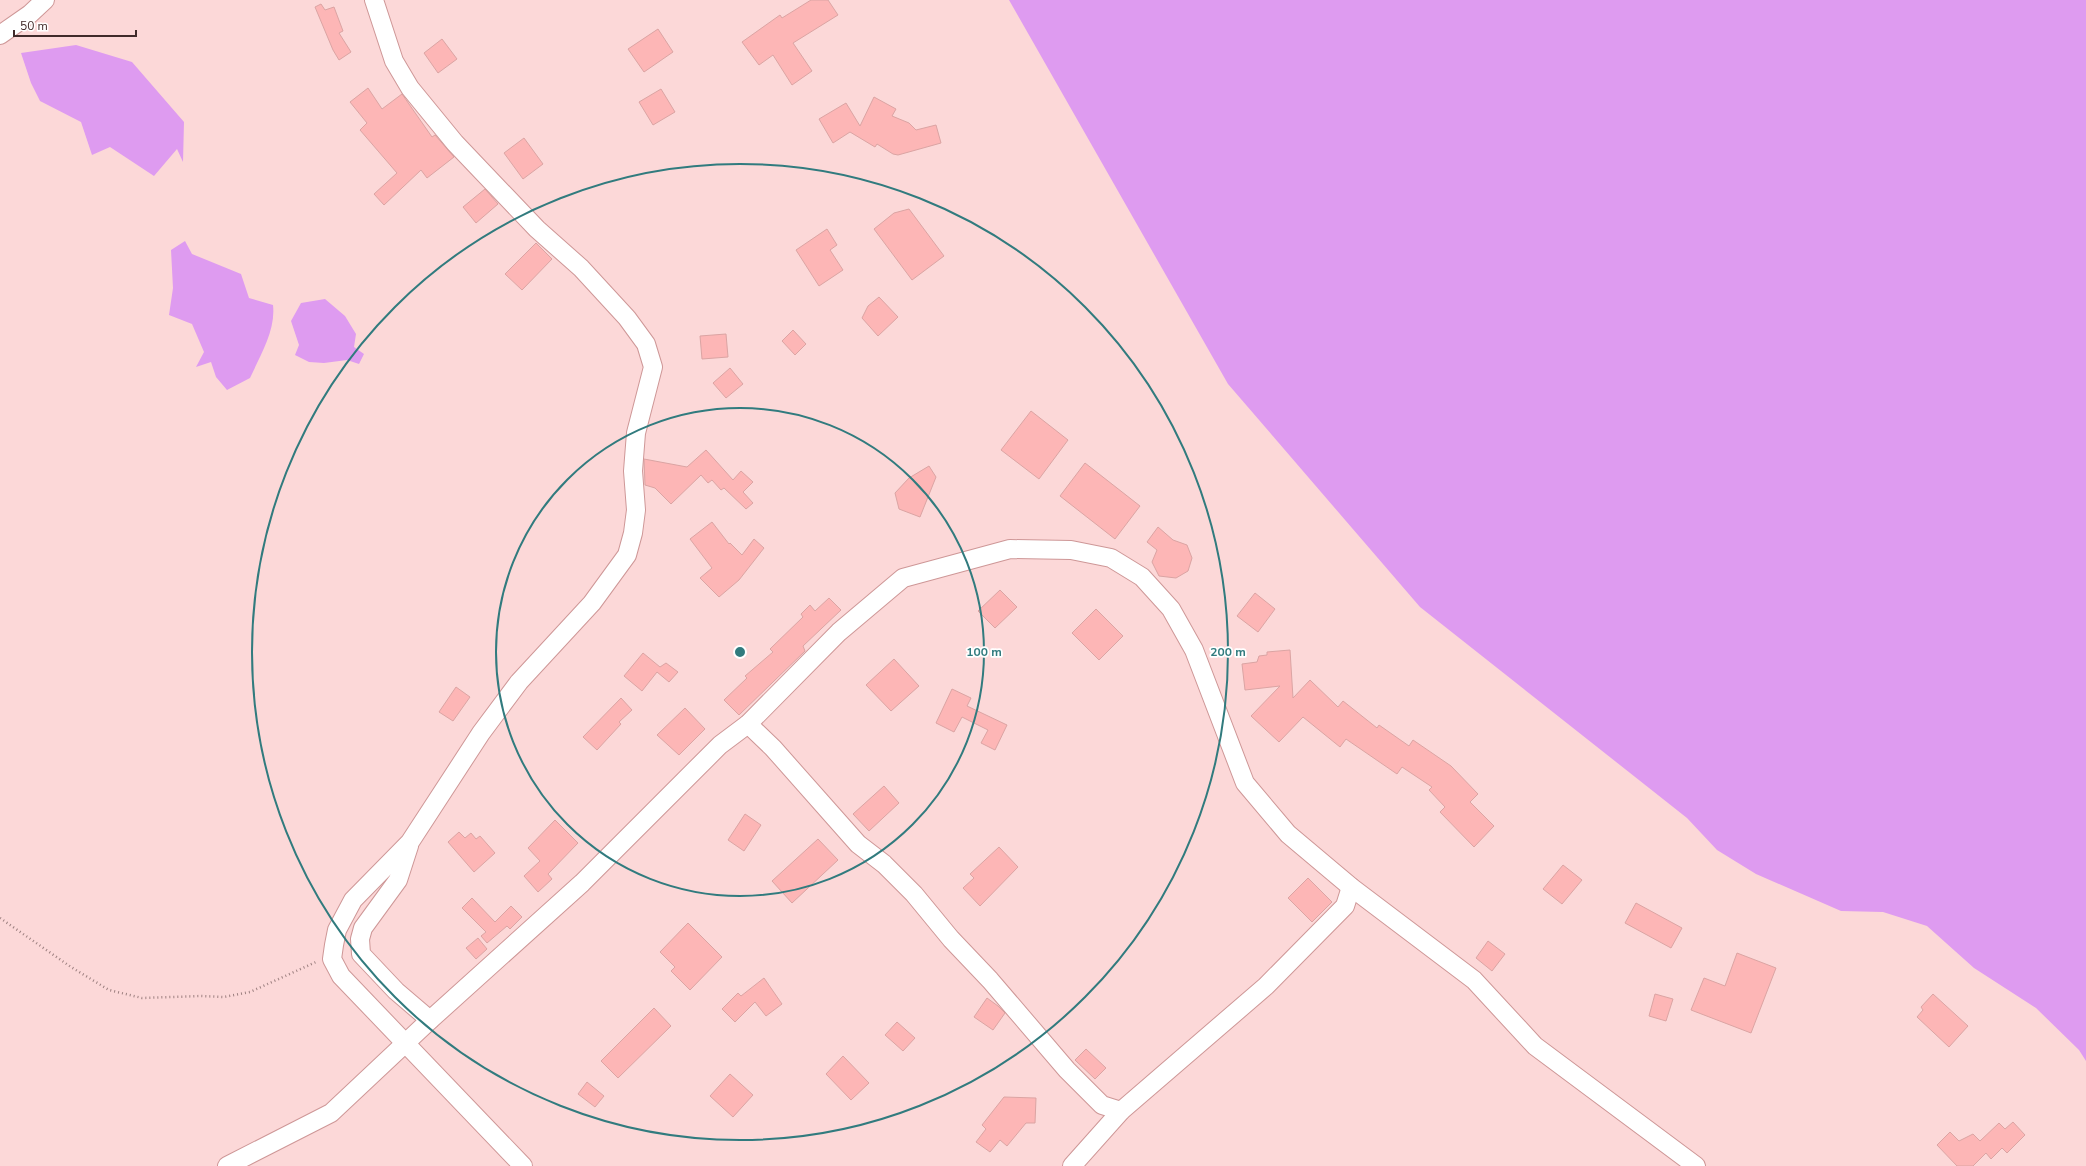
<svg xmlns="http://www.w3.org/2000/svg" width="2086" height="1166" viewBox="0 0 2086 1166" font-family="'Nunito Sans',sans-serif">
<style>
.water{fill:#de9bf0}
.building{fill:#fdb6b6;stroke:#dba4a3}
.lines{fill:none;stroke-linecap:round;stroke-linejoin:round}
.minor-casing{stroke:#ce9797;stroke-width:20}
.path{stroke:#9d8080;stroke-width:2.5;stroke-dasharray:1 3;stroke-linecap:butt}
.minor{stroke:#fff;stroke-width:18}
.ring{fill:none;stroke:#317b7e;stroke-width:2}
.centre{fill:#317b7e;stroke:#fff;stroke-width:2}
.ring-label{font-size:12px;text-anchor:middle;font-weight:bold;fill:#317b7e;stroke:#fff;stroke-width:3.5;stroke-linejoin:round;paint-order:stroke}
</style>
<rect width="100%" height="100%" fill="#fcd8d8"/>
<g class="water">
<path d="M1009,0h1077v1061l-7,-11 -43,-42 -62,-40 -47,-42 -44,-14 -42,-1 -85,-37 -39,-24 -30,-32 -267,-211 -192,-223z"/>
<path d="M76,45l56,17 52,60 -1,40 -6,-13 -23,27 -44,-29 -18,8 -11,-33 -41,-21 -9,-18 -10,-30z"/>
<path d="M185,241l7,13 49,20 8,24 24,7c3,25 -13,51 -23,73l-23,12 -11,-13 -5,-15 -15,5 8,-15 -12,-28 -23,-9 4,-27 -2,-38z"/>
<path d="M325,299l20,17 11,18 -2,13 10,7 -5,10 -12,-4 -23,3 -15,-1 -14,-7 4,-10 -8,-24 10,-18z"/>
</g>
<g class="building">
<path d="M811,0h17l10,15 -45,28 19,28 -20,14 -19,-30 -14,10 -17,-23 38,-27 2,3z"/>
<path d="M321,4l4,6 9,-3 9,24 -4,2 12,19 -12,8 -6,-10 -18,-43z"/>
<path d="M658,29l15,23 -29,20 -16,-23z"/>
<path d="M442,39l15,20 -19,14 -14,-20z"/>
<path d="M368,88l14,21 20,-15 30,43 3,-2 19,22 -27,21 -6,-8 -37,35 -10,-11 23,-21 -37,-43 7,-7 -17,-21z"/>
<path d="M661,89l14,23 -22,13 -14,-23z"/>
<path d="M874,97l22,12 -4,7 17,7 7,7 20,-5 5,18 -43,12 -5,-1 -16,-10 -2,3 -25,-15 -17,11 -14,-24 27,-16 14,23z"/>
<path d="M524,138l19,26 -20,15 -19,-26z"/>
<path d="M485,189l13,15 -22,19 -13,-16z"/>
<path d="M909,209l35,47 -32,24 -38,-51 20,-16z"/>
<path d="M827,229l10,16 -7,5 13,20 -24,16 -23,-36z"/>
<path d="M536,243l16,16 -30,31 -17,-16z"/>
<path d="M879,297l19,20 -20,19 -16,-18 6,-12z"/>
<path d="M793,330l13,14 -11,11 -13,-14z"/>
<path d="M726,334l2,23 -26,2 -2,-23z"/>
<path d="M730,368l13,16 -17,14 -13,-15z"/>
<path d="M1031,411l37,29 -29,39 -38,-29z"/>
<path d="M706,450l27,30 8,-9 12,11 -10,10 10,11 -7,6 -22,-21 -3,2 -9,-10 -4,3 -7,-8 -30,29 -16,-16 -10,-3 -1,-26 43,8z"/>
<path d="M1085,463l55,43 -25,33 -55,-43z"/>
<path d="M929,466l7,11 -16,40 -21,-8 -4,-16 14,-15z"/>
<path d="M712,522l17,22 1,-1 12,12 12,-16 10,9 -25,32 -20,17 -19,-19 12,-10 -22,-29z"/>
<path d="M1158,527l15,13 14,5 5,13 -4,13 -12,7 -17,-2 -7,-14 5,-12 -10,-8z"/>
<path d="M1000,590l17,17 -22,21 -17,-17z"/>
<path d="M1255,593l20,16 -17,23 -21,-16z"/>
<path d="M829,598l12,12 -38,36 2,5 -66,64 -15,-15 23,-22 -2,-2 28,-24 -3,-3 33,-32 -2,-3 9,-9 5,6z"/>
<path d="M1096,609l27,27 -24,24 -27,-27z"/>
<path d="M1290,650l3,48 17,-18 28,27 5,-6 34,27 2,-3 30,21 4,-6 38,26 27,28 -8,8 24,24 -20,21 -34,-35 5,-5 -16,-17 3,-3 -30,-20 -5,7 -51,-35 -6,8 -37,-30 -24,25 -28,-26 29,-30 -35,4 -3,-26 15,-2 2,-6 8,-1v-3z"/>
<path d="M643,653l17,14 6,-4 12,9 -9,10 -12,-10 -15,19 -18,-15z"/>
<path d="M894,659l25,27 -28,25 -25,-26z"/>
<path d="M456,687l14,10 -17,24 -14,-9z"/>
<path d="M952,689l19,9 -4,8 40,19 -12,25 -14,-7 7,-13 -26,-13 -8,15 -18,-9z"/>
<path d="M621,698l11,12 -13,12 2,2 -24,26 -14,-13z"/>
<path d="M685,708l20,21 -26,26 -22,-20z"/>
<path d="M884,786l15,17 -30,28 -16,-17z"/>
<path d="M745,814l16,11 -17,26 -16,-11z"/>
<path d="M555,820l23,23 -30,31 4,5 -14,13 -14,-16 16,-15 -12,-13z"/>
<path d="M459,832l6,6 6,-5 5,6 4,-3 15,17 -21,19 -26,-30z"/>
<path d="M818,839l20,21 -46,43 -20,-22z"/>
<path d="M999,847l19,20 -38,39 -17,-18 11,-10 -4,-4z"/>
<path d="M1563,865l19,15 -20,24 -19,-15z"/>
<path d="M1308,878l24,24 -20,20 -24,-24z"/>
<path d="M472,898l23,24 16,-16 11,11 -12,12 -3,-3 -20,17 -6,-7 5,-4 -24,-24z"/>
<path d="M1636,903l46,25 -11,20 -46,-25z"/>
<path d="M688,923l34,34 -32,33 -19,-19 4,-4 -15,-15z"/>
<path d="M478,938l9,11 -11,10 -10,-11z"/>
<path d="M1488,941l17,13 -13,17 -16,-13z"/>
<path d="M1737,953l39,15 -25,65 -60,-23 13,-32 21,8z"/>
<path d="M764,978l18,26 -16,12 -11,-14 -20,20 -13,-13 16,-16 3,3z"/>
<path d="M1655,994l18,5 -7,22 -17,-5z"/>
<path d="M1933,994l35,32 -19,21 -32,-30 6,-7 -2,-3z"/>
<path d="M987,998l11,8 7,7 -12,17 -19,-13z"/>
<path d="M654,1008l17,18 -53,52 -17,-17z"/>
<path d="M897,1022l18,16 -12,13 -18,-16z"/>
<path d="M1086,1049l20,19 -11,11 -20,-19z"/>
<path d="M843,1056l26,27 -18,17 -25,-26z"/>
<path d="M730,1074l23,21 -20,22 -23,-21z"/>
<path d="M587,1082l17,14 -9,11 -17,-13z"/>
<path d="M1004,1097l32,1 -1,25h-9l-19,23 -7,-6 -10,12 -14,-10 10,-13 -4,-4z"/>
<path d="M2013,1122l12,13 -18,18 -5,-5 -11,11 -5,-6 -13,13h-16l-20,-21 13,-13 9,9 14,-7 7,7 19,-18 6,6z"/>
</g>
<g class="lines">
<defs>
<g id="minor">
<path d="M374,0l20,61 16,27 45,55 82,86 44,39 46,50 19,26 7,23 -17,66 -3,38 3,39 -3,23 -6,22 -35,48 -73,79 -38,51 -71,109 -57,58 -16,30 -3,15 -2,14 9,17 182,190"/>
<path d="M0,35l30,-21 15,-14"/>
<path d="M748,724l25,24 85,96 26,20 30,30 37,45 39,41 77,90 35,35 19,6"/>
<path d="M409,846l-11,34 -35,48 -3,11 1,15 35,37 34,29"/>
<path d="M227,1166l104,-53 99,-93 152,-137 138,-138 28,-21 91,-92 64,-54 107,-29 61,1 40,8 31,19 29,32 23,41 51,133 43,51 63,53 123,93 61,66 161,120"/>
<path d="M1072,1166l49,-55 145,-125 79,-80 6,-19"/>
</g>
</defs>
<use href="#minor" class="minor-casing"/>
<path class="path" d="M0,918l71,49 38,23 33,8 59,-2 23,1 26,-5 66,-30"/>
<use href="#minor" class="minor"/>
</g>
<g class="ring">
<circle cx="740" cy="652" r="244"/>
<circle cx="740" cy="652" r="488"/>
</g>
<circle cx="740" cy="652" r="6" class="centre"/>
<g class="ring-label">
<text x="984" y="656">100 m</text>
<text x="1228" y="656">200 m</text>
</g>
<path d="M14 30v6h122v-6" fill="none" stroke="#402a2a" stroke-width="2"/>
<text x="20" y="30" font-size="12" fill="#402a2a" stroke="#ffffff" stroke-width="3" paint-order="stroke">50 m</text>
</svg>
